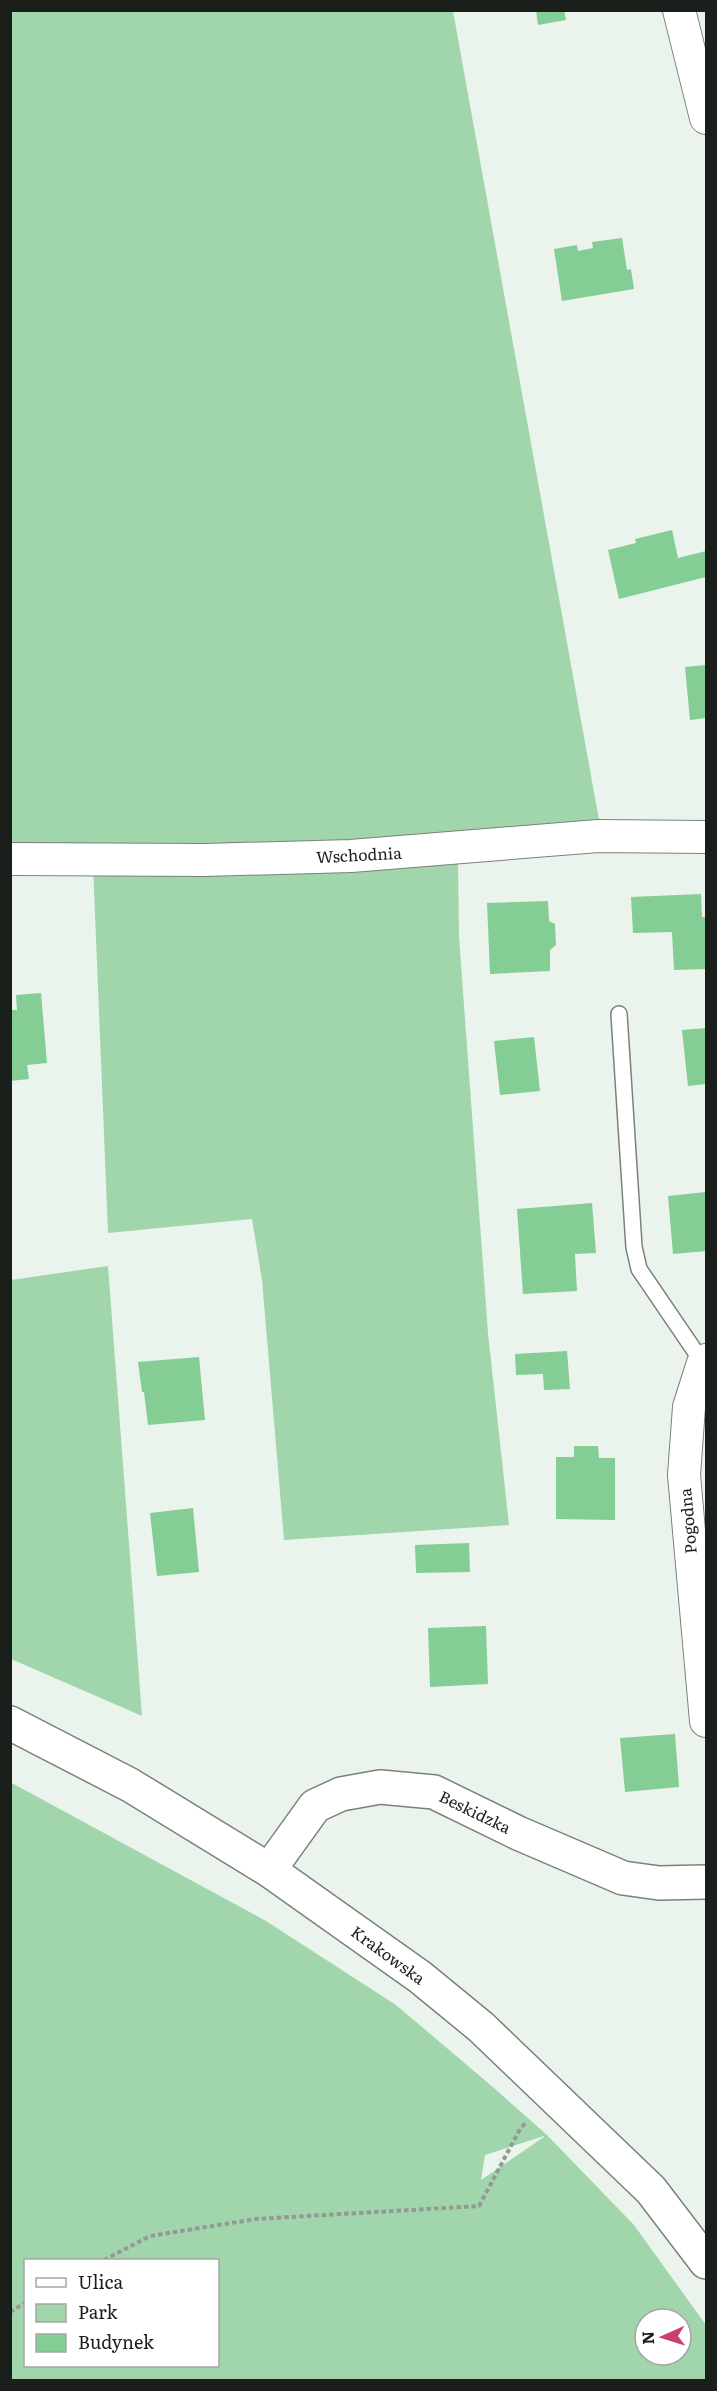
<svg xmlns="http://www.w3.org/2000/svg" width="717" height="2391" viewBox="0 0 717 2391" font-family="Literata,serif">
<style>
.green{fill:#a1d6ac;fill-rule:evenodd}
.building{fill:#84cd95}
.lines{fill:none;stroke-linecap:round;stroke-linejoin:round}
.lane-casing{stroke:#79827a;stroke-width:18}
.street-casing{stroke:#79827a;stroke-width:34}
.secondary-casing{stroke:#79827a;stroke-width:36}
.path{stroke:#939a94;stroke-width:4;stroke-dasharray:4.5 3;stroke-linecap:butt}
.lane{stroke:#fff;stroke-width:15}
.street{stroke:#fff;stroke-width:32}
.secondary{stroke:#fff;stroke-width:33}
.labels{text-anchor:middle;stroke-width:4.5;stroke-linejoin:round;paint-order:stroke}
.street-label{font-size:16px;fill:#1b1f1c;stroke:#fff}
</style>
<rect width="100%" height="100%" fill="#eaf4ec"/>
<g class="green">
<path d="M11,11h442l148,820 -285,18 -305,-5z"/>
<path d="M458,859l1,78 29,396 21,192 -225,15 -22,-260 -10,-61 -144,14 -15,-368z"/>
<path d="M108,1266l34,450 -131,-57v-379z"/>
<path d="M10,1782l256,139 130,84 98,83 53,47 87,90 72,100v55h-695zM544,2136v1l-63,43 4,-25zM26,2260h192v106h-192zM645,2319h36v36h-36z"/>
</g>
<g class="building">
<path d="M536,10h28l2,10 -28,5z"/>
<path d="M622,238l5,32 4,-1 3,20 -72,12 -8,-52 23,-4 1,6 15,-3 -1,-6z"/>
<path d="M672,530l6,28 28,-7v26l-87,22 -11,-49 28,-7 -1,-4z"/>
<path d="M706,665v53l-16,2 -5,-53z"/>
<path d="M701,894l1,23h4v52l-32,1 -2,-38 -39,1 -2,-36z"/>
<path d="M548,901l1,20 6,3 1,21 -6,5v21l-60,3 -3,-71z"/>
<path d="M41,993l6,70 -20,2 2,14 -19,2v-71h7l-1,-15z"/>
<path d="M706,1028v56l-18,2 -6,-56z"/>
<path d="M534,1037l6,54 -40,4 -6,-54z"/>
<path d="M706,1192v59l-33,3 -5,-58z"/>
<path d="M592,1203l4,50 -21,1 2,37 -54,3 -6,-85z"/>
<path d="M567,1351l3,38 -26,1 -1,-16 -27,1 -1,-21z"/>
<path d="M199,1357l6,63 -57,5 -4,-33h-2l-4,-30z"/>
<path d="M574,1446h24l1,12h16v62l-59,-1v-62h18z"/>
<path d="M193,1508l6,64 -42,4 -7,-63z"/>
<path d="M469,1543l1,29 -54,1 -1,-28z"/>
<path d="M486,1626l2,58 -58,3 -2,-59z"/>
<path d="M675,1734l4,53 -54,5 -5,-54z"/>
</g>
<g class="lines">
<defs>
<path id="lane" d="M619,1014l15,233 5,22 64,94"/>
<g id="street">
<path d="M679,10l27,108"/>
<path d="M10,859l194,1 147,-4 247,-20 108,1"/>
<path d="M706,1360l-3,3 -14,44 -5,68 22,246"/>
</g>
<g id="secondary">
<path d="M10,1723l120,62 139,85 151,107 61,50 170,163 55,72"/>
<path d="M269,1870l46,-64 26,-12 39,-7 54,5 84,41 105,45 36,5 47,-1"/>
</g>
</defs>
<use href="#lane" class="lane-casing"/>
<use href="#street" class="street-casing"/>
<use href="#secondary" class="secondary-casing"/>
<g class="path">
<path d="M104,2260l46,-24 106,-17 223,-13 40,-75 7,-9"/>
<path d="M10,2312l16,-10"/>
</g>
<use href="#lane" class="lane"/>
<use href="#street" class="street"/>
<use href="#secondary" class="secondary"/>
</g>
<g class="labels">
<g class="street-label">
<text transform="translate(359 855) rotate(-3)" y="6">Wschodnia</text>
<text transform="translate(688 1521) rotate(-95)" y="6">Pogodna</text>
<text transform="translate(475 1812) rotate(26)" y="6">Beskidzka</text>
<text transform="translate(388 1955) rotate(36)" y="6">Krakowska</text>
</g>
</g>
<rect width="717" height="2391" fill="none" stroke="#1b1f1c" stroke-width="24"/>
<rect x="24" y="2259" width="195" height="108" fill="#ffffff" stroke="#a4a5a4" stroke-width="1.5"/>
<rect x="36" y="2278" width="30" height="9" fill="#ffffff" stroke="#a4a5a4" stroke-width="1.5"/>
<text x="78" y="2289" font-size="18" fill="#1b1f1c">Ulica</text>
<rect x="36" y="2304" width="30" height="18" fill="#a1d6ac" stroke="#a4a5a4" stroke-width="1.5"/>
<text x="78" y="2319" font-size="18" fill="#1b1f1c">Park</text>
<rect x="36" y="2334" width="30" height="18" fill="#84cd95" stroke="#a4a5a4" stroke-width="1.5"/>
<text x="78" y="2349" font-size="18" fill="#1b1f1c">Budynek</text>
<g transform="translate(663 2337) rotate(267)"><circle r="28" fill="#ffffff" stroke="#a4a5a4" stroke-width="1.5"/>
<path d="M0-4.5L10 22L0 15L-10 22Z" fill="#c93e74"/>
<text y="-9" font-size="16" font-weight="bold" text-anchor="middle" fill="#1b1f1c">N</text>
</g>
</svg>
